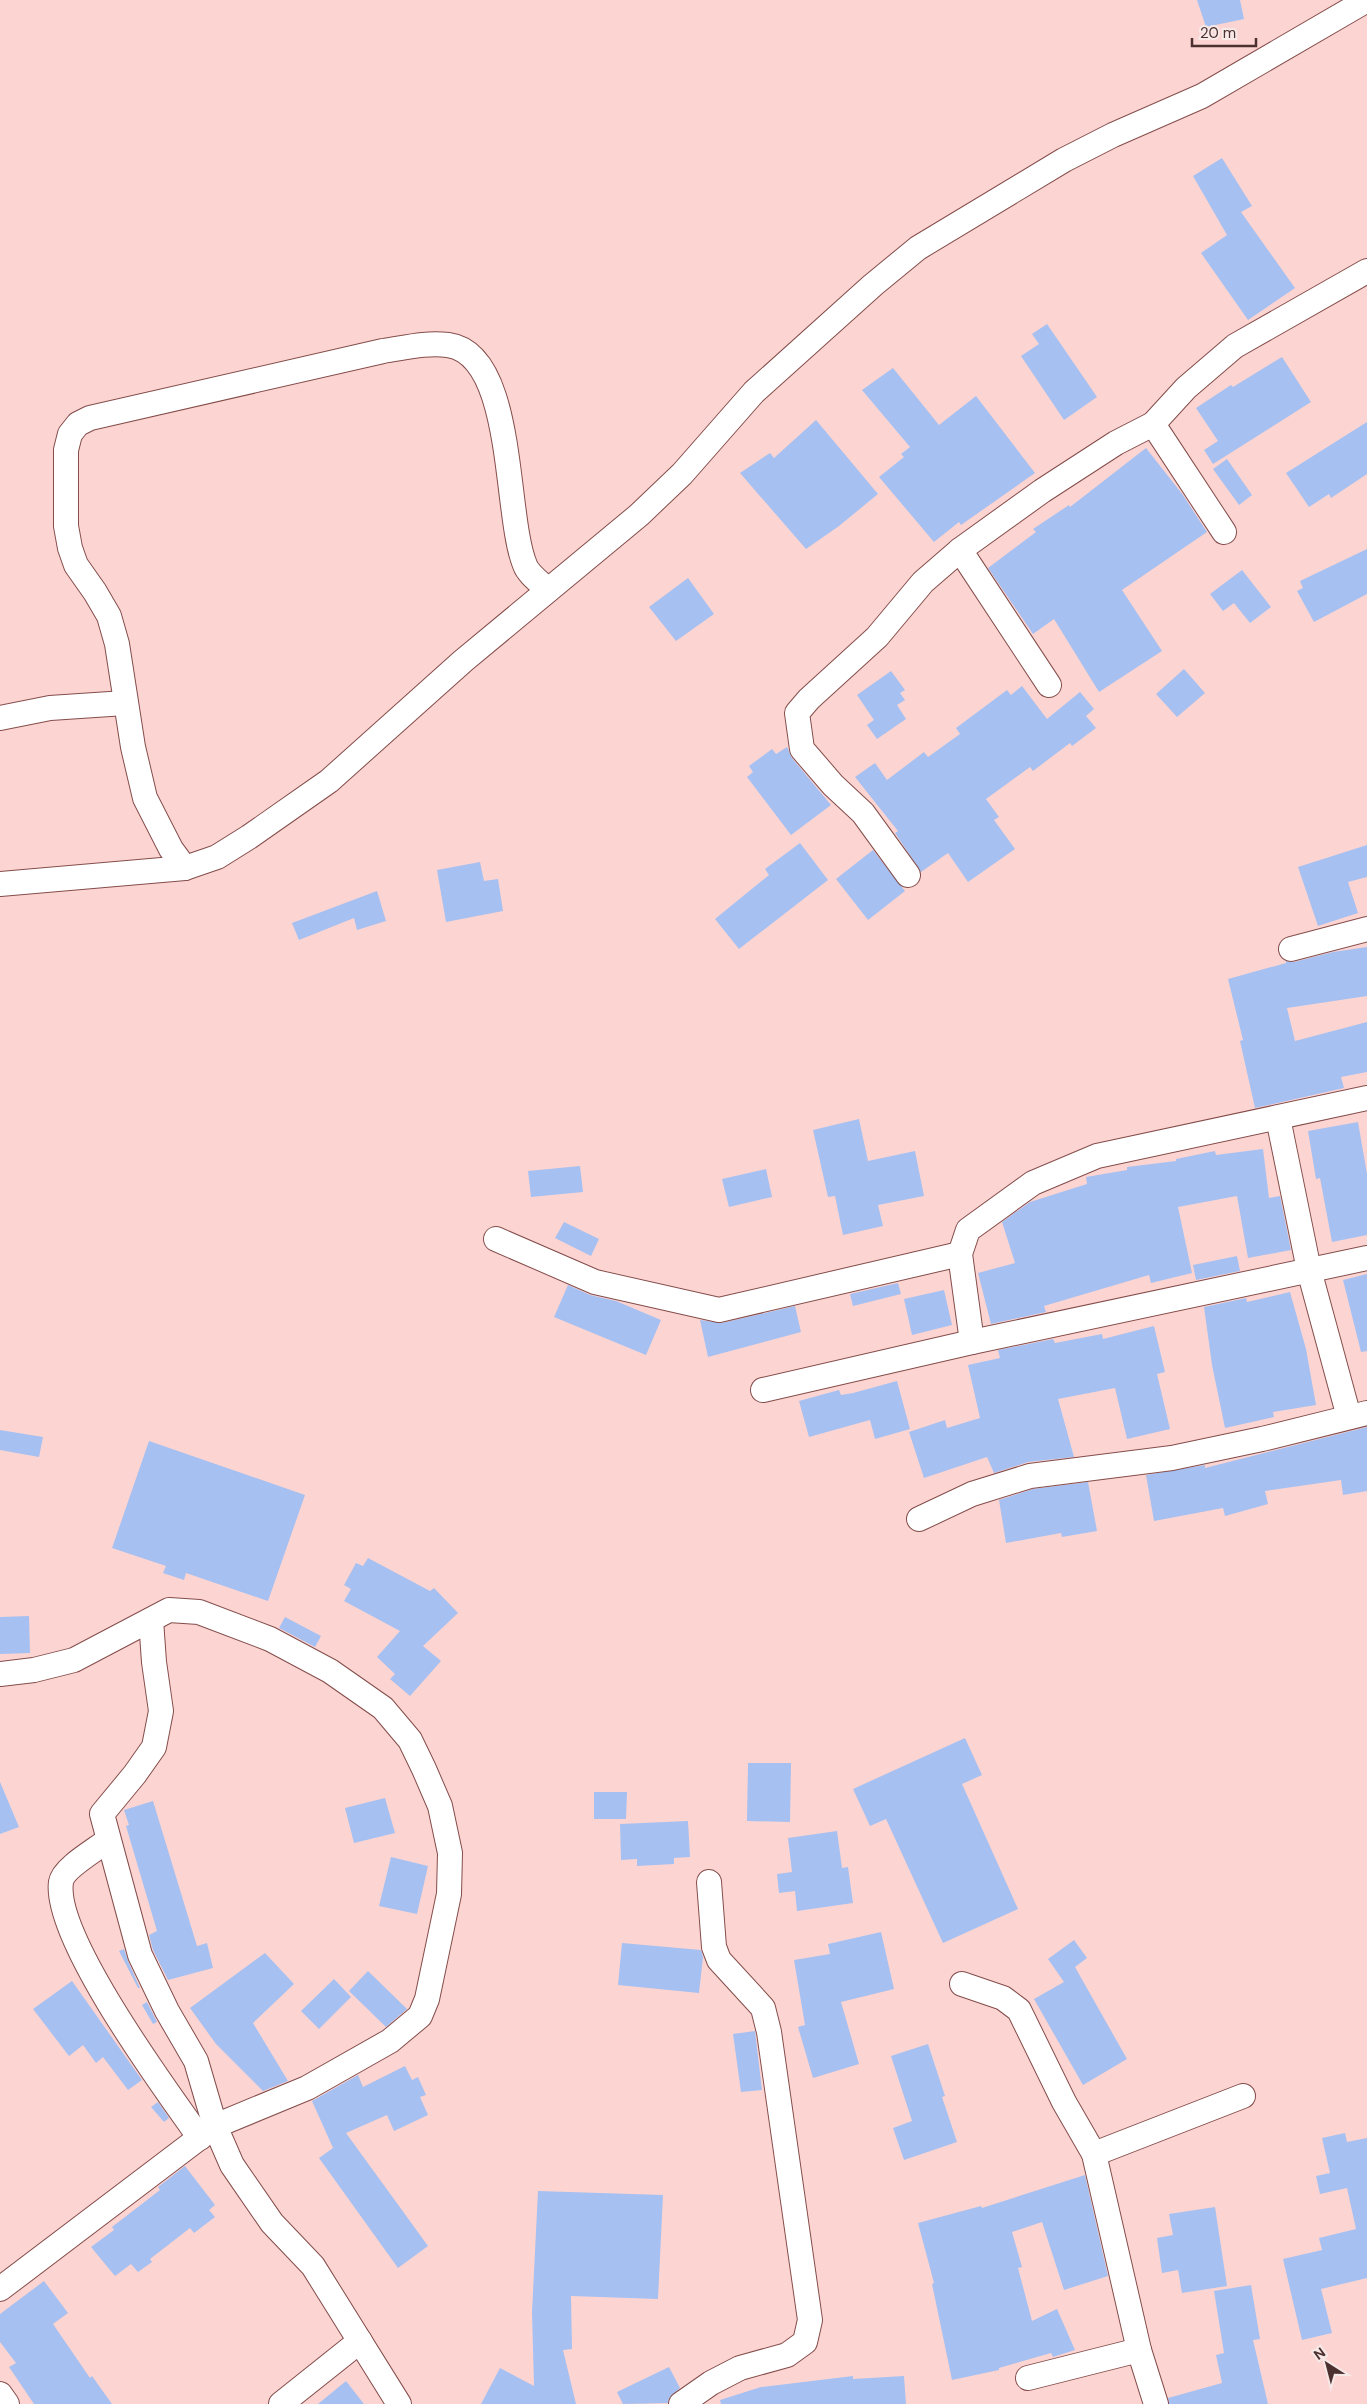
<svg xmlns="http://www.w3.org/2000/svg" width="1367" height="2404" viewBox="0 0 1367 2404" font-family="'DM Sans',sans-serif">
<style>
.building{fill:#a6c0f1}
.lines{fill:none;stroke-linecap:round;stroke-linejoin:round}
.minor-casing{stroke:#844d4b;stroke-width:26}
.minor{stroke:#fff;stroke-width:24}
</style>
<rect width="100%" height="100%" fill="#fcd5d2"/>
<g class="building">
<path d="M1197,0h43l4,19 -38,8z"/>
<path d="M1222,158l30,48 -11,6 54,76 -47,32 -47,-67 26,-18 -34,-59z"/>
<path d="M1047,324l50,73 -33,23 -43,-64 18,-12 -7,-10z"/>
<path d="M1282,357l29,45 -98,62 -9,-14 14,-9 -22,-33 35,-23 2,2z"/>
<path d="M893,368l46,57 37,-29 59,77 -74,52 -2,-3 -25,20 -55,-65 25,-20 -3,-3 9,-7 -48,-57z"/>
<path d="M816,420l62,74 -39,32 -33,23 -66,-76 30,-20 4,5z"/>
<path d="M1367,422v52l-36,24 -2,-4 -20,13 -23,-34z"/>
<path d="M1146,448l37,47 24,37 -85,58 40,61 -63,41 -45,-73 -21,15 -45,-66 48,-36 -3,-3 36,-24 1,2z"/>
<path d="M1227,459l25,36 -13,10 -26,-36z"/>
<path d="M1367,549v45l-53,28 -17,-31 6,-3 -3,-7z"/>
<path d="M1242,570l29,37 -21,16 -16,-20 -11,8 -13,-17z"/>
<path d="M688,578l26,36 -38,27 -27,-34z"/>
<path d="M1184,669l21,24 -28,24 -21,-23z"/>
<path d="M891,671l14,19 -5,3 5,7 -8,5 9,14 -29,20 -10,-14 7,-5 -17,-25z"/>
<path d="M1022,686l25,33 33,-27 14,17 -8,7 10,12 -24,18 -2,-3 -37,28 -3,-4 -44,32 13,18 -5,3 21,29 -47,33 -20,-29 -27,19 -26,-39 3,-2 -43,-54 20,-14 12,17 37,-28 4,5 32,-23 -4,-6 51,-38 4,5z"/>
<path d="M787,747l5,11 39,47 -40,30 -44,-58 6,-5 -4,-6 23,-17 4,5z"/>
<path d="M800,843l28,37 -89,69 -24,-30 54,-44 -4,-6z"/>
<path d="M1367,845v32l-19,5 10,31 -40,13 -20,-59z"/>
<path d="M873,850l32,41 -37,29 -32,-41z"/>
<path d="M480,862l4,19 14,-2 5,32 -57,11 -9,-52z"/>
<path d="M377,891l9,30 -29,9 -3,-12 -55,22 -7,-17z"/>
<path d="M1367,947v49l-80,12 8,33 72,-19v50l-26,5 3,11 -89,20 -15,-67 3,-1 -15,-61 58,-16v-2l8,1 39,-10z"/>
<path d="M859,1119l9,42 47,-10 9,45 -46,9 5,21 -40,9 -8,-39 -7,1 -15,-67z"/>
<path d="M1358,1122l9,52v61l-35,7 -12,-64 -4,1 -8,-48z"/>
<path d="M1263,1149l6,49 11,-2 11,54 -43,8 -11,-62 -59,11 14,66 -41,10 -2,-8 -105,31 2,6 -55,12 -13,-51 37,-10 -13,-41 28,-20 57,-18 -1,-7 41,-7v-3l49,-6v-2l39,-8 1,4z"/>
<path d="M580,1166l3,26 -52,5 -3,-26z"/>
<path d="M766,1169l6,28 -43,10 -7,-28z"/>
<path d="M564,1222l35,17 -8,17 -36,-18z"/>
<path d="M1237,1256l3,15 -44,9 -3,-15z"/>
<path d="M1367,1274v77l-6,1 -18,-72z"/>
<path d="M898,1283l3,11 -48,12 -3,-12z"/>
<path d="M568,1285l22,10 26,6 45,19 -15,35 -92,-38z"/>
<path d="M944,1290l8,35 -40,10 -8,-36z"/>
<path d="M1290,1292l16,57 10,56 -43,7 1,5 -49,11 -13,-63 -8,-58 42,-9 1,4z"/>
<path d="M795,1306l6,26 -93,25 -8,-37 22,3z"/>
<path d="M1154,1326l11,46 -8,2 13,55 -43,10 -12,-51 -57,11 16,58 -46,5 -34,11 -7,-16 -63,21 -15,-46 36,-12 2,8 33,-10 -12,-53 32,-7 -2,-8 55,-11 2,4 47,-9 1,5z"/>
<path d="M897,1381l13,48 -35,10 -5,-19 -61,17 -10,-36 40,-11 2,5 12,-2z"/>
<path d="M1367,1427v64l-24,4 -2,-15 -76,11 3,13 -43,12 -2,-8 -69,13 -8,-46 59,-10v3z"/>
<path d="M0,1430l43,7 -4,20 -39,-7z"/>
<path d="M149,1441l156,54 -37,106 -82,-28 -2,7 -21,-7 3,-7 -54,-18z"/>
<path d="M1088,1482l9,49 -35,6 -1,-4 -55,10 -7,-43 34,-11z"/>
<path d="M368,1558l62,33 4,-3 24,25 -35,33 18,15 -31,35 -20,-17 5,-5 -18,-17 23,-26 -56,-30 7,-12 -7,-4 12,-22 7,3z"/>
<path d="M29,1616l1,37 -30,1v-37z"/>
<path d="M285,1617l36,19 -6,11 -36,-19z"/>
<path d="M965,1738l17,37 -20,9 56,125 -75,34 -57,-124 -16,7 -17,-37z"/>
<path d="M748,1763h43l-1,59 -43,-1z"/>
<path d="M0,1782l19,45 -19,7z"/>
<path d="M594,1792h33l-1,27h-32z"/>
<path d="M385,1798l10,35 -41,10 -9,-35z"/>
<path d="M153,1801l44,145 10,-3 6,25 -45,12 -15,-30 -4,-15 8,-4 -31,-105 3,-1 -5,-15z"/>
<path d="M688,1821l2,36 -16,1v6l-37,2v-7l-16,1 -1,-36z"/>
<path d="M837,1831l5,37 6,-1 5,36 -56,8 -2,-20 -16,2 -2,-19 15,-2 -4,-34z"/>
<path d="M391,1857l37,9 -11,48 -38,-8z"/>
<path d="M881,1932l13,57 -53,13 18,62 -46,14 -15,-51 7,-2 -11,-65 36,-6 -2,-10z"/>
<path d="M1074,1940l13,18 -12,9 52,92 -44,26 -49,-86 30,-17 -16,-23z"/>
<path d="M622,1943l79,7 2,7 -4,36 -81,-8z"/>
<path d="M124,1949l4,12 12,27h-2l-19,-37z"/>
<path d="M265,1953l29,31 -41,39 35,58 -25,10 -47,-47 -26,-36z"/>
<path d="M368,1971l39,38 -21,18 -37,-36z"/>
<path d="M334,1979l17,18 -32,32 -18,-18z"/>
<path d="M72,1981l70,99 -14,10 -25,-33 -7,6 -13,-18 -14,11 -36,-47z"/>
<path d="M147,2002l10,20 -4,2 -11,-19z"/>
<path d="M755,2031l7,59 -21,2 -8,-58z"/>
<path d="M928,2044l17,52 -3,1 15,45 -53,18 -11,-32 19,-7 -21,-65z"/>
<path d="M405,2066l7,14 6,-3 8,18 -6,2 8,18 -34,16 -7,-16 -41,18 82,113 -30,22 -79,-110 14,-10 -21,-47 46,-26 5,12z"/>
<path d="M158,2102l11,16 -5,4 -13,-15z"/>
<path d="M1345,2133l2,9 20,-4v140l-46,11 11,44 -30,7 -19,-81 39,-9 -3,-12 37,-9 -9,-41 -27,6 -4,-18 14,-3 -8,-35z"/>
<path d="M185,2166l30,39 -6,5 6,7 -21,16 -4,-5 -40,31 2,3 -14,10 -7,-8 -16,12 -24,-29 23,-17 -2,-3 48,-37 -2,-3z"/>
<path d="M1085,2175l23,101 -44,14 -22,-68 -30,10 10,35 -4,1 14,53 25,-12 18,41 -22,7 -2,-4 -52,15v2l-47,10 -20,-96 2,-1 -16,-60 63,-17 1,2z"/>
<path d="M538,2191l125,4 -5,104 -87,-3 1,53 -9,1 13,54h-95l19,-36 34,18 -2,-74z"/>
<path d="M1215,2207l12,79 -45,7 -4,-23 -16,3 -5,-35 16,-3 -4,-21z"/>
<path d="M44,2281l24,32 -15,11 37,54 2,-2 20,28h-78l-25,-37 7,-4 -16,-21v-28z"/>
<path d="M1251,2285l9,54 -7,1 15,64h-99l-1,-6 54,-15 -6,-28 8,-2 -10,-62z"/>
<path d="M669,2367l11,21 -11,10 -1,5 -45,1 -6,-12z"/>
<path d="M853,2376v3l51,-3 2,28h-185l-1,-4 41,-13z"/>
<path d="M346,2381l18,23h-46z"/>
</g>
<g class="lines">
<defs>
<g id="minor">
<path d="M1153,424l71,108"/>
<path d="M960,550l89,135"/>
<path d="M0,718l50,-10 75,-5"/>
<path d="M185,868l-14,-19 -26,-51 -12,-51 -16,-103 -8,-28 -14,-24 -19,-27 -6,-17 -4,-22v-76l4,-16 8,-10 12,-6 293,-67c21,-3 43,-9 65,-6 68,9 56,170 77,220 3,9 16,18 23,25"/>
<path d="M908,875l-45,-62 -30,-28 -31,-36 -5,-36 12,-14 68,-62 46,-55 37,-32 82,-59 74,-48 37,-19 33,-36 49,-42 132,-75"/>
<path d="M0,884l185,-16 32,-11 32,-20 80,-56 134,-120 176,-146 43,-41 72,-82 119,-107 45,-37 146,-88 49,-25 89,-39 165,-96"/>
<path d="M1291,949l76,-20"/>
<path d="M1278,1118l31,152 40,147"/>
<path d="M496,1239l99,43 124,28 241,-56"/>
<path d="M972,1342l-12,-88 8,-24 65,-47 64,-27 270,-58"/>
<path d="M763,1390l209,-48 395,-84"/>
<path d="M919,1519l53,-25 58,-18 142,-18 90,-19 105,-26"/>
<path d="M151,1620l3,42 7,49 -7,36 -19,27 -33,40 38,141 27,56 29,50 19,65 17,39 40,58 41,43 86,138"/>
<path d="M0,1674l34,-4 40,-10 95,-50 30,2 71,27 60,32 53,37 27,32 14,29 16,37 10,47 -1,41 -22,105 -7,17 -30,25 -83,47 -92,38 -215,163"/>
<path d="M108,1840c-11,9 -45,28 -47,42 -8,55 105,208 139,256"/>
<path d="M962,1984l41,14 16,12 45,92 30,52 45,196 17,54"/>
<path d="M1094,2154l149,-58"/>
<path d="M1028,2378l111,-28"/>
<path d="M0,2394l7,10"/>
<path d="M281,2404l79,-63"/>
<path d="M681,2404l30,-21 29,-15 47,-13 18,-13 5,-22 -41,-288 -6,-24 -44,-48 -5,-13 -5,-65"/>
</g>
</defs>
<use href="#minor" class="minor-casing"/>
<use href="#minor" class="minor"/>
</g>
<g transform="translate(1327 2364) rotate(324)" stroke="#f7e9e8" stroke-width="4" paint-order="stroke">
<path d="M0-4L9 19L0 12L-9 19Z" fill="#4b3130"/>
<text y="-8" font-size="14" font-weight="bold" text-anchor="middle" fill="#4b3130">N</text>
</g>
<path d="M1192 38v8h64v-8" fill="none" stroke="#4b3130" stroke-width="2.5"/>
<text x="1200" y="38" font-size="15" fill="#4b3130" stroke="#f7e9e8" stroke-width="4" paint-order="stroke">20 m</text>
</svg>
